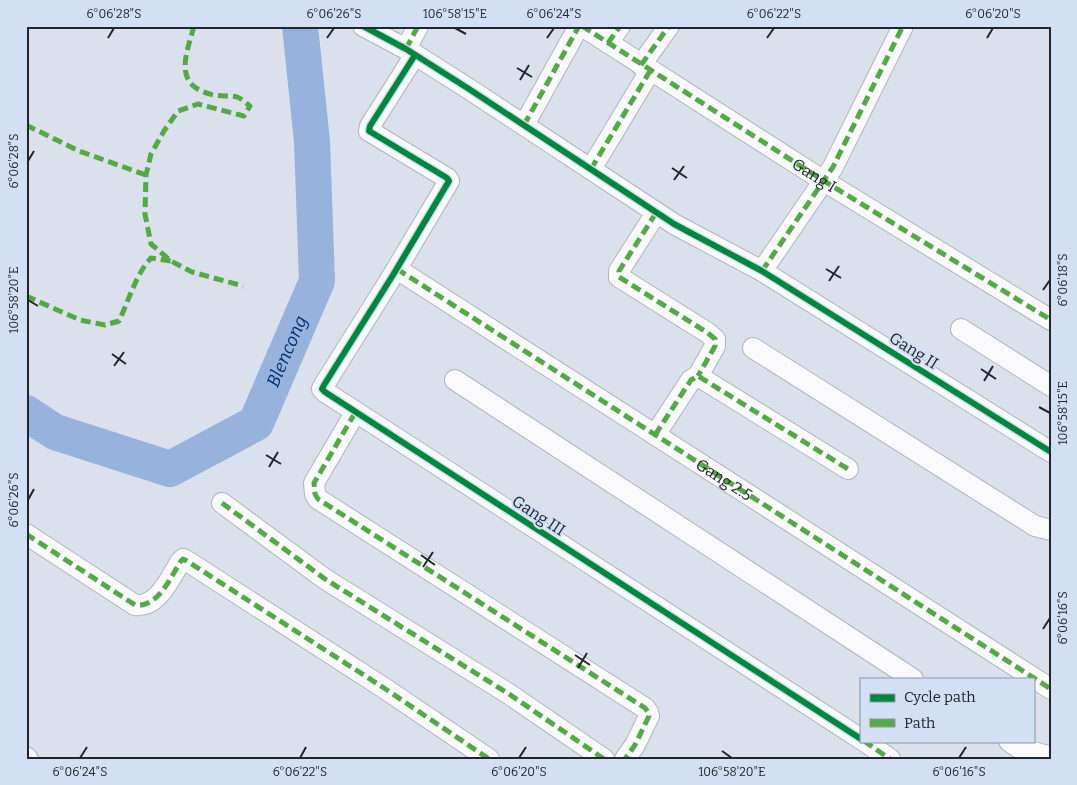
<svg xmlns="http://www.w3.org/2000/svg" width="1077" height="785" viewBox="0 0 1077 785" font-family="Bitter,serif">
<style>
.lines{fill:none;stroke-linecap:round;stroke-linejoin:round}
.river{stroke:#97b2dd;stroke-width:36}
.minor-casing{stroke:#afb4bc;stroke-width:22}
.minor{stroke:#fafafc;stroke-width:20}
.quiet{stroke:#52aa44;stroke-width:5;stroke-dasharray:10 5;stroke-linecap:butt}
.cycleway-casing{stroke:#d3e0f4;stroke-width:9}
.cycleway{stroke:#00873e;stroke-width:6}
.ticks{fill:none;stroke:#21262d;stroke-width:2}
.labels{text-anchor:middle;stroke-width:4.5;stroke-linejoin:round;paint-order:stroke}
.street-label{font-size:16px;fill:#21262d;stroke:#d3e0f4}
.water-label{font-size:18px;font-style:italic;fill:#012f70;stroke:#d3e0f4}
.neatline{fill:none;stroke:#21262d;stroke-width:2}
.ticks-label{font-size:12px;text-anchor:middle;fill:#21262d}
</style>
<rect width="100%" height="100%" fill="#dbe1ec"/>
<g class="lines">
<path class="river" id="s1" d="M26,413l29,19 115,37 86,-46 61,-142 -5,-139 -12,-116"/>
<defs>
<g id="minor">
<path d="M363,26l43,23 63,40 205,135 88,47 289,181"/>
<path d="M582,26l242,155 227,139"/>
<path d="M608,43l12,-17"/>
<path d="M406,49l12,-23"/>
<path d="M415,55l-45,71 -1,5 78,47 2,3 -56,94 -69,110 -2,4 3,3 536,347"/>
<path d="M641,65l28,-39"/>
<path d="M524,125l55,-99"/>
<path d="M591,169l59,-98"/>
<path d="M656,213l-37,58v6l89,56 7,6v7l-17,30"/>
<path id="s2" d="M397,269l654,420"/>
<path d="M762,271l71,-104 70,-141"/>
<path d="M961,329l90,57"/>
<path d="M753,348l282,178 16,4"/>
<path d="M455,380l458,299"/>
<path d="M355,413l-41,70 1,11 3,5 327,209 3,4 1,4 -14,29 -10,14"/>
<path d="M655,435l36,-55 7,-4 150,93"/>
<path d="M222,503l103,76 184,115 95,65"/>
<path d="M26,534l109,71c23,3 35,-27 46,-44l2,-2 4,2 197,127 105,71"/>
<path d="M864,741l26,18"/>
<path d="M1009,741l10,7 32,9"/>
<path d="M26,757l2,2"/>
</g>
</defs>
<use href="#minor" class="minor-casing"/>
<use href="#minor" class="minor"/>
<g class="quiet">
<path d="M194,26c-7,27 -22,58 16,68 9,3 19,1 27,3 5,2 9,6 13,9l-6,10 -46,-12 -20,7 -14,20 -13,23 -5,21 -1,39 6,30 20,17 21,11 51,14"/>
<path id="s3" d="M582,26l242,155 227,139"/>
<path d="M608,43l12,-17"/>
<path d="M406,49l12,-23"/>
<path d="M641,65l28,-39"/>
<path d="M26,125l53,26 67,24"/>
<path d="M524,125l55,-99"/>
<path d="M591,169l59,-98"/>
<path d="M656,213l-37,58v6l89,56 7,6v7l-17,30"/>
<path d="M397,269l654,420"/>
<path d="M762,271l71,-104 70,-141"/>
<path d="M26,296l54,24 25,5 14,-4c10,-21 17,-47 32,-63l20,3"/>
<path d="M355,413l-41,70 1,11 3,5 327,209 3,4 1,4 -14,29 -10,14"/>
<path d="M655,435l36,-55 7,-4 150,93"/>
<path d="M222,503l103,76 184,115 95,65"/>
<path d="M26,534l109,71c23,3 35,-27 46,-44l2,-2 4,2 197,127 105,71"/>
<path d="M864,741l26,18"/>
<path d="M26,757l2,2"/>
</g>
<defs>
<g id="cycleway">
<path d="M363,26l43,23 63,40 205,135 88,47 289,181"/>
<path d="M415,55l-45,71 -1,5 78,47 2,3 -56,94 -69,110 -2,4 3,3 536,347"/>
</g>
</defs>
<use href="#cycleway" class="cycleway-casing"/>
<use href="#cycleway" class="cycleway"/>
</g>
<path class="ticks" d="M455,28l11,6M108,38l6,-10M327,38l7,-10M547,38l7,-10M767,38l7,-10M987,38l6,-10M517,68l15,9M520,80l9,-15M28,161l6,-10M672,168l15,10M674,180l10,-14M826,269l15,9M829,281l10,-15M1043,290l7,-10M28,300l10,6M112,354l14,10M114,366l10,-14M981,369l15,10M984,381l9,-15M1039,407l11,6M266,455l15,9M269,467l9,-15M28,500l6,-11M421,555l14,10M423,567l10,-15M1043,629l7,-11M575,655l15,10M578,668l9,-15M722,751l10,7M80,758l7,-11M300,758l6,-11M519,758l7,-11M959,758l7,-11"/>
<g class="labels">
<g class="street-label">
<text dy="6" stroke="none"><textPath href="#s3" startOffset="276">Gang I</textPath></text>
<text transform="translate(914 350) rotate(32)" y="6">Gang II</text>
<text dy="6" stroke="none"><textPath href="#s2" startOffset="389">Gang 2.5</textPath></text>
<text transform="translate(539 515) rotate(33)" y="6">Gang III</text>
</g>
<g class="water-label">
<text dy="6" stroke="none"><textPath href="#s1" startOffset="331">Blencong</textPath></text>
</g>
</g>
<rect width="1077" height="785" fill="none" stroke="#d3e0f4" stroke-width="55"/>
<rect x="860" y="678" width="175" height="65" fill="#d3e0f4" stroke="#8c96a4"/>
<rect x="870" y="694" width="25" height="8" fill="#00873e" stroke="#8c96a4"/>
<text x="904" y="702" font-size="15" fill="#21262d">Cycle path</text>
<rect x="870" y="719" width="25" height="8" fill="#52aa44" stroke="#8c96a4"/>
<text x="904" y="728" font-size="15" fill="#21262d">Path</text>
<rect x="28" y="28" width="1022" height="730" class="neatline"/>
<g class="ticks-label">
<text x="114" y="18">6°06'28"S</text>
<text x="334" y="18">6°06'26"S</text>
<text x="455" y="18">106°58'15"E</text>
<text x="554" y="18">6°06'24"S</text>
<text x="774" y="18">6°06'22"S</text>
<text x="993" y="18">6°06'20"S</text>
<text transform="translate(14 161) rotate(-90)" y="4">6°06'28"S</text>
<text transform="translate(1063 280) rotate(-90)" y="4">6°06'18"S</text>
<text transform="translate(14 300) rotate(-90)" y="4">106°58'20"E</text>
<text transform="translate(1063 413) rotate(-90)" y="4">106°58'15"E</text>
<text transform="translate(14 500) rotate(-90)" y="4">6°06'26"S</text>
<text transform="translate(1063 618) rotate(-90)" y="4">6°06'16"S</text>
<text x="80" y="776">6°06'24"S</text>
<text x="300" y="776">6°06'22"S</text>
<text x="519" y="776">6°06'20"S</text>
<text x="732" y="776">106°58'20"E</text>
<text x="959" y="776">6°06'16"S</text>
</g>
</svg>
